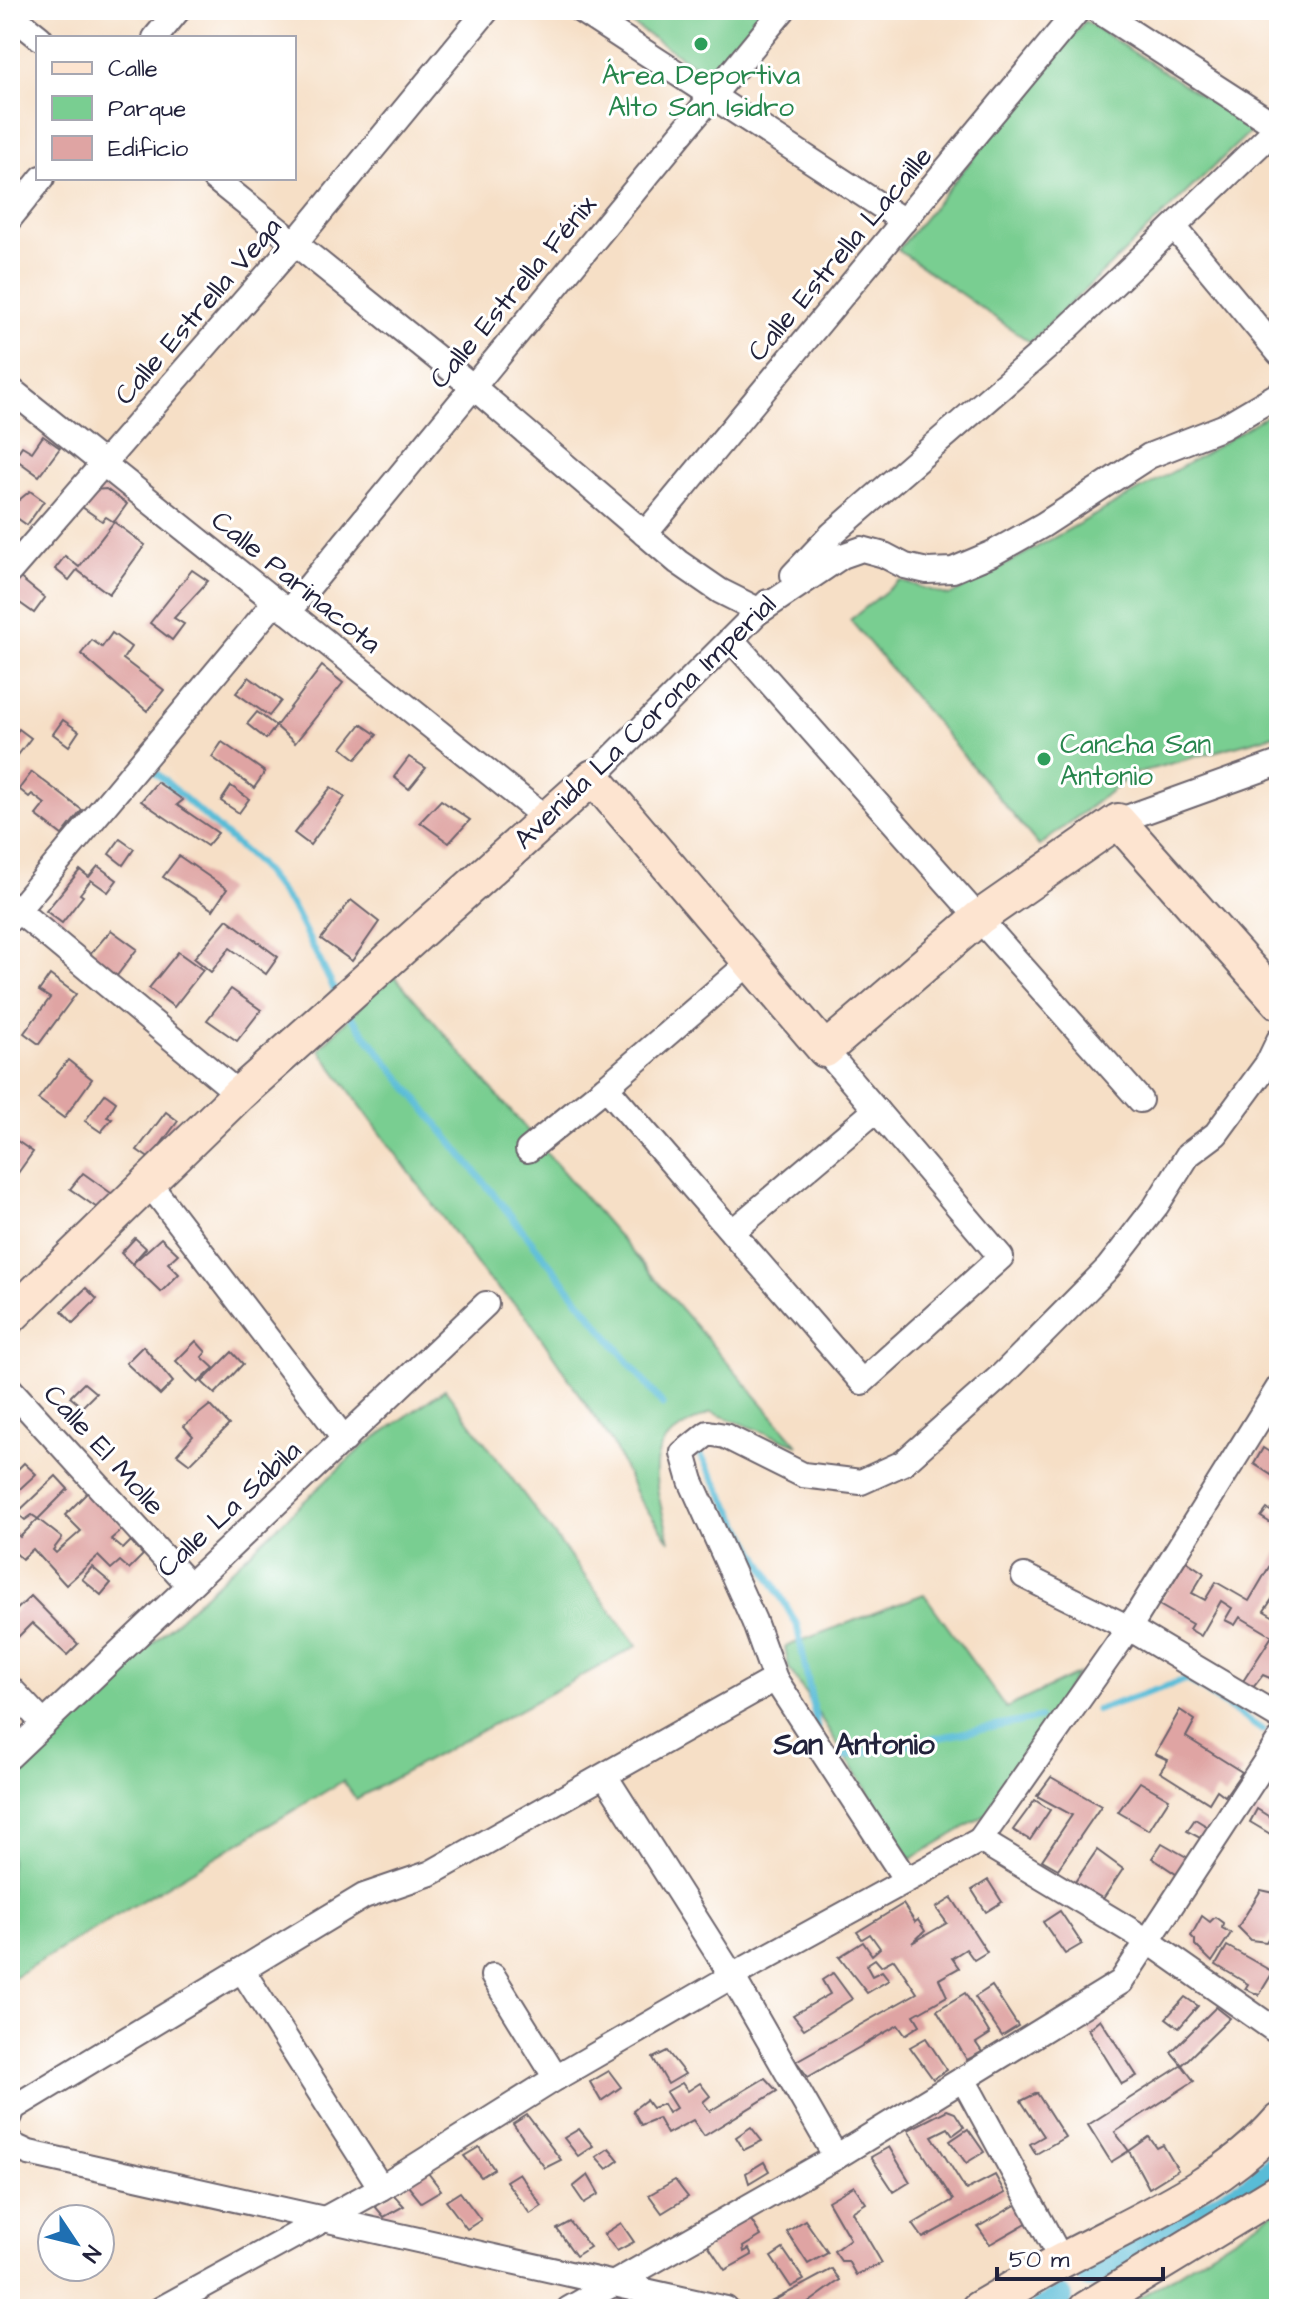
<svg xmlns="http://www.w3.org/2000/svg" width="1289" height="2319" viewBox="0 0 1289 2319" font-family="'Architects Daughter',sans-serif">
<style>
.green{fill:#79ce91;stroke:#4e7866;stroke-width:2}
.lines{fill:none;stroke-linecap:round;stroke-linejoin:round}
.stream{stroke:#59bcd7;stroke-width:7}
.canal{stroke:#59bcd7;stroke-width:24}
.building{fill:#dfa4a3}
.street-casing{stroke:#6c646c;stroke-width:28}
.secondary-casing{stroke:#6c646c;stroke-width:38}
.street{stroke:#fff;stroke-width:24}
.secondary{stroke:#fde4d0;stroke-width:34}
.leisure-dot{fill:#2e9e5b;stroke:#fff;stroke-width:3}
.labels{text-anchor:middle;stroke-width:6;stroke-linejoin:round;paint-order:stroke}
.leisure-label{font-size:28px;fill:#27864d;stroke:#fff}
.street-label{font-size:28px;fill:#22223b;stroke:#fff}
.neighbourhood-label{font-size:30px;font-weight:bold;fill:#22223b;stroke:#fff}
</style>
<rect width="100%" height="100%" fill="#fff"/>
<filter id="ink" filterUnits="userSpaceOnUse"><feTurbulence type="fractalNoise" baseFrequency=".0125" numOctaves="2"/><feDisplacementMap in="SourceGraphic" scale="16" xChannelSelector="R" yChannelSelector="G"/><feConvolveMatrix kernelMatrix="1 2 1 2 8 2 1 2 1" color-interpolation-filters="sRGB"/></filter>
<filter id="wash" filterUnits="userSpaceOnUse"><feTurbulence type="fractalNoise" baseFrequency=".006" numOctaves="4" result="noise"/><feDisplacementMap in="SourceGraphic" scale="32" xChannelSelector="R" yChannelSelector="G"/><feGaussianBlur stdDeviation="1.8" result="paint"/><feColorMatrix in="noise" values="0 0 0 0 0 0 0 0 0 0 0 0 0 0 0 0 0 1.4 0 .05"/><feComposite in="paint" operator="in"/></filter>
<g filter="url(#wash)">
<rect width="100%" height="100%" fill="#f6dfc6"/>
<g class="green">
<path d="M611,10h156l-54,68z"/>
<path d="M1085,21l168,108 -223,213 -132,-92z"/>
<path d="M1279,408v326l-146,40 -94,72 -189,-226 50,-40 49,16 252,-140z"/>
<path d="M392,973l406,472 -87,-33c-16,9 -35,16 -47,31 -19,23 0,72 6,98l-32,-43 -25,-54 -88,-130 -38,-36 -168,-229z"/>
<path d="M445,1389l192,257 -281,153 -13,-18 -333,198v-202l350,-328z"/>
<path d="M924,1594l82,114 71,-34 -88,139 -78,46 -122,-191 -4,-21z"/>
<path d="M1276,2211h3v98h-150l-1,-4z"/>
</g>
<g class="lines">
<g class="stream">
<path d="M153,770l105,94 35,44 42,83"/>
<path d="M348,1013l315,392"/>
<path d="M697,1449l100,176 20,102"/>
<path d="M1097,1710l91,-31 74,51"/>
<path d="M834,1756l6,1 199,-39"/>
</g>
<g class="canal">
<path d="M1090,2277l161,-91 28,-25"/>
<path d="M1041,2309l20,-11"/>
</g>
</g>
<g id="blocks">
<g class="building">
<path d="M43,436l17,12 -21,28 -25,-18 -4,4v-7l4,3 8,-12 10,6z"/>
<path d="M106,489l21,15 -13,18 -8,-5 -4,4 -20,-14 12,-17z"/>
<path d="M30,491l14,10 -17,24 -17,-12v-20l9,7z"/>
<path d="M114,522l31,23 -36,49 -32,-24 -8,10 -14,-11 10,-13 14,11z"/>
<path d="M192,570l16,11 -34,37 10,6 -12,16 -22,-17z"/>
<path d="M19,577l26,21 -11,15 -24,-17v-7z"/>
<path d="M112,633l19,14 -8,12 41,31 -17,21 -66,-57 11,-14 10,7z"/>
<path d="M322,666l21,17 -48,60 -19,-17z"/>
<path d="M249,677l32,24 -12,15 -33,-23z"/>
<path d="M257,712l19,14 -10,13 -19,-15z"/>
<path d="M63,720l16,11 -10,15 -16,-12z"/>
<path d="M361,724l16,11 -21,24 -14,-11z"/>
<path d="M19,729l12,9 -16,21 -5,-3v-16z"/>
<path d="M222,742l43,30 -11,16 -42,-31z"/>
<path d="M409,757l17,11 -17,21 -15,-12z"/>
<path d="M32,772l50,38 -20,25 -26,-20 9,-11 -13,-10 -3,3 -10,-8z"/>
<path d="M157,782l26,18 -6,5 41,28 -11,13 -66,-45z"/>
<path d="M231,786l18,13 -10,14 -18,-12z"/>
<path d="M331,787l14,10 -35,48 -16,-12z"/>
<path d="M441,800l29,20 -21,23 -29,-21z"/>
<path d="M120,839l14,10 -11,16 -14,-11z"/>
<path d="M179,856l48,33 -14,21 -50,-33z"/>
<path d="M98,866l19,14 -9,12 -17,-12 -11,14 3,2 -21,27 -16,-12 34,-41 9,7z"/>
<path d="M351,900l28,22 -27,39 -31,-22z"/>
<path d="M227,919l51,38 -12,17 -36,-26 -19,24 -17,-14z"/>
<path d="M111,930l26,19 -21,28 -29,-19z"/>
<path d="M178,952l25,18 -29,37 -25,-19z"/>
<path d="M50,975l26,19 -37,50 -15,-11 26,-35 -11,-7z"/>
<path d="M231,989l30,21 -24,31 -30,-21z"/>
<path d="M68,1060l24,19 -28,39 -26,-19z"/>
<path d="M105,1094l11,8 -9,15 5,2 -11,13 -16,-11z"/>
<path d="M166,1112l12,9 -28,38 -13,-9z"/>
<path d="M10,1136l23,16 -15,21 -8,-5z"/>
<path d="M83,1173l35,25 -15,14 -33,-23z"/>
<path d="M135,1238l11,10 -14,16 -11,-11z"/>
<path d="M161,1238l17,16 -10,9 11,11 -18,18 -29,-28z"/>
<path d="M86,1288l11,11 -24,24 -11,-12z"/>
<path d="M196,1341l10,11 -4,5 12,11 -16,15 -22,-22z"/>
<path d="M143,1346l30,36 -13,13 -34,-32z"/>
<path d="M232,1352l11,12 -28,30 -13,-12z"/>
<path d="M84,1383l12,10 -14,14 -12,-10z"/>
<path d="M210,1405l19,20 -39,39 -13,-10 16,-18 -9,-10z"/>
<path d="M1263,1448l16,10v15l-3,5 -22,-14z"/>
<path d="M24,1463l12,11 -26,24v-21z"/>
<path d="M56,1476l12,13 -30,30 24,19 -9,12 3,3 25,-22 -16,-16 24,-24 35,37 -13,11 12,10 8,-8 12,14 -14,14 -9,-8 -9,8 -13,-13 -32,29 -33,-36 -11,10 -12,-11v-21l10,10 18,-18 -6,-4 -7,5 -8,-7z"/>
<path d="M1267,1509l12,7v12l-18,-11z"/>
<path d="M1279,1550v39l-15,22 15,9v47l-7,12 -9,-4 -15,19 -10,-5 34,-53 -32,-19 -5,8 -10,-5 7,-12 -11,-7 -20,35 -12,-7 3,-5 -33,-19 27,-44 18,12 -12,20 13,7 11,-18 33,19z"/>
<path d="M92,1567l19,16 -10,12 -19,-16z"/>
<path d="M31,1596l47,48 -11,11 -35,-32 -22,22v-29z"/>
<path d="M1180,1710l15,10 -9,17 56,35 -17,24 -8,-6 -8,13 -49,-31 8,-12 -13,-6z"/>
<path d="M1051,1777l50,29 -43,63 -16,-9 30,-45 -35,-19z"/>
<path d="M1140,1782l29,17 -20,31 -31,-18z"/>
<path d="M1035,1800l15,10 -20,30 -17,-10z"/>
<path d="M1257,1809l22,14 -7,12 -22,-13z"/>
<path d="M1195,1819l13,8 -8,11 -13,-7z"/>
<path d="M1162,1843l28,16 -11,17 -27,-18z"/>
<path d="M1097,1850l26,19 -20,30 -28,-17z"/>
<path d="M988,1880l14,22 -16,10 -14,-22z"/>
<path d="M1261,1890l18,4v27l-13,21 -15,-2 -13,-13z"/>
<path d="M952,1898l35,54 -13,8 -8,-11 -14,9 7,10 -20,11 8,17 -33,19 6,10 -15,10 -7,-10 -90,52 -12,-16 121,-68 -23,-34 -13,7 -6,-7 -9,6 6,11 10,-5 7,9 -22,13 -28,-36 24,-15 9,13 8,-7 -10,-14 -8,5 -5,-7 46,-28 12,18 3,-2 7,11 -13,12 35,-20 -11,-15z"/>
<path d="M1060,1911l22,33 -17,10 -22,-32z"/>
<path d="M1202,1916l8,6 5,-5 8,6 -1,5 9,5 -19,29 -17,-17v-5l-4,-4z"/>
<path d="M1227,1946l46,26 -14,23 -14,-6 3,-5 -32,-19z"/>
<path d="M833,1973l19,26 -48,30 -11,-14 37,-21 -8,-14z"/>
<path d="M992,1986l26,40 -16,10 -27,-39z"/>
<path d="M965,1993l25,41 -14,9 6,9 -15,8 -30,-50z"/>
<path d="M1185,1997l13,9 -19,22 -13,-10z"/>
<path d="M1216,2007l14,11 -48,47 -11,-13z"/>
<path d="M1100,2019l37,57 -15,8 -34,-55z"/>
<path d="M926,2038l21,32 -14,9 -23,-32z"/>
<path d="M667,2051l18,23 -17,10 -15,-26z"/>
<path d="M1182,2065l12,16 -79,51 14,19 20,-14 8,11 6,-3 15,25 -29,18 -20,-37 -18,11 -23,-37z"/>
<path d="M609,2071l12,16 -20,14 -11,-19z"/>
<path d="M765,2078l12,13 -73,45 -11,-16 -26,14 -9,-16 -17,7 -8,-15 13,-10 6,8 11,-4 5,9 8,-5 -10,-16 16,-9 6,8 12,-8 10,13 -7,6 7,9z"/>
<path d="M1037,2093l28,44 -29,17 -6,-10 14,-8 -23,-35z"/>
<path d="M947,2110l8,3 9,14 -11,8 -5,-7 -16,8 34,54 29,-15 10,18 -82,45 -10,-14 40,-24 -45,-70z"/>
<path d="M527,2115l34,45 -16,8 -32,-44z"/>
<path d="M751,2127l11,14 -18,9 -8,-13z"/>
<path d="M579,2129l14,17 -15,10 -14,-18z"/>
<path d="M968,2129l16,23 -18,11 -16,-22z"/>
<path d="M479,2147l15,22 -13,8 -17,-21z"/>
<path d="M889,2147l21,35 -16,10 -23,-35z"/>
<path d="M609,2148l10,12 -12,9 -11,-12z"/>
<path d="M764,2162l5,9 -20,12 -3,-10z"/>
<path d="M425,2169l16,21 -20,12 -13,-16 2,-8z"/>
<path d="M519,2173l23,33 -12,8 -24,-33z"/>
<path d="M588,2175l11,19 -15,9 -11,-16z"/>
<path d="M675,2180l13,17 -26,16 -13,-18z"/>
<path d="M854,2186l12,17 -14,9 30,51 -26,12 -8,-14h-7l-7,-10 16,-12 -22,-38z"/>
<path d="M460,2192l21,28 -14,9 -21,-28z"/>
<path d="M393,2194l11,12 -20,11 -10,-12z"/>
<path d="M1019,2203l11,18 -40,23 -12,-17z"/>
<path d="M749,2217l12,19 -18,11 1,5 5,-3 3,6 -27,15 -21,-31z"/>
<path d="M805,2220l23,33 -20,11 -21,-32z"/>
<path d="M570,2222l20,25 -14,9 -19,-27z"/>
<path d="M621,2223l13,19 -17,9 -13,-17z"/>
<path d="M783,2249l21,31 -13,7 -20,-30z"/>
<path d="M832,2269l8,11 -40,29 -29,-7z"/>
</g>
</g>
</g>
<g filter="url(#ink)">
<use href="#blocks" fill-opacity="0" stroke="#6c646c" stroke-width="2"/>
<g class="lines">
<defs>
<g id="street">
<path d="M580,10l324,211"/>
<path d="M1097,10l181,117"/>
<path d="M10,14l30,24"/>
<path d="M155,38l23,-28"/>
<path d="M214,178l258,208 206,176 42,29 40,20 82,-55 20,-7 22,6 21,11 22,5 26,-1 40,-17 50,-28 106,-69 74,-29 56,-33"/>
<path d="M10,218l32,-40"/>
<path d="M1174,227l105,126"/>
<path d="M10,389l537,430"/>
<path d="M645,534l433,-524"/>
<path d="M10,571l285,-328 192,-233"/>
<path d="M793,575l39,-41 218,-189 229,-219"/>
<path d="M288,612l495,-602"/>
<path d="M732,640l408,460"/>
<path d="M593,777l175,-175"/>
<path d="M1118,821l161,-58"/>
<path d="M10,904l229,190"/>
<path d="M10,919l265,-317"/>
<path d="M606,1087l256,295 139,-125 -176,-207"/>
<path d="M528,1150l78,-63 143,-124"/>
<path d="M148,1182l197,258"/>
<path d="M732,1232l144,-122"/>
<path d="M10,1389l179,196"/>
<path d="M1024,1576l105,52 150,89"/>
<path d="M10,1688l34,36"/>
<path d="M10,1756l476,-452"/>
<path d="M605,1776l127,200 104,181"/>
<path d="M980,1840l149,-212 150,-241"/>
<path d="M906,1880l-131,-201 -21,-58 -63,-140 -8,-28 25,-20 17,3 78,39 58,7 42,-19 100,-89 105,-106 48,-62 32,-51 28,-21 52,-71 11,-23"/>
<path d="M242,1970l139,218"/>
<path d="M493,1976l63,102"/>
<path d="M963,2079l99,182"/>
<path d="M10,2116l3,-8 351,-212 67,-23 344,-194"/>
<path d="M10,2141l4,5 15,7 697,156"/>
<path d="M161,2309l220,-121 175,-110 176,-102 248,-136 168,101 131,92"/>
<path d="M569,2309l267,-152 285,-175 158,-241"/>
</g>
<g id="secondary">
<path d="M10,1317l229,-223 354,-317 232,273 155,-133 138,-96 161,181"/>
<path d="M978,2309c28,-16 56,-34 85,-49 74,-40 160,-74 216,-139"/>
<path d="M1086,2309l193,-118"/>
</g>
</defs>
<use href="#street" class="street-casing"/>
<use href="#secondary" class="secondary-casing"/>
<use href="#street" class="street"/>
<use href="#secondary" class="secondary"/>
</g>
</g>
<g class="leisure-dot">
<circle cx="701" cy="44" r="8"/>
<circle cx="1044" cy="759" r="8"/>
</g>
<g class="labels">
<g class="leisure-label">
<text x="701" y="84">Área Deportiva<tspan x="701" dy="32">Alto San Isidro</tspan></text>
<text x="1060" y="753" text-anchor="start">Cancha San<tspan x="1060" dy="32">Antonio</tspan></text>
</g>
<g class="street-label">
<text transform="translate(839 253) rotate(-50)" y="10">Calle Estrella Lacaille</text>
<text transform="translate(512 291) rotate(-50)" y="10">Calle Estrella Fénix</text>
<text transform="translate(197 310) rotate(-49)" y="10">Calle Estrella Vega</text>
<text transform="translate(297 581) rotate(39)" y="10">Calle Parinacota</text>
<text transform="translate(644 721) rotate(-44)" y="10">Avenida La Corona Imperial</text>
<text transform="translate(105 1449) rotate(48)" y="10">Calle El Molle</text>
<text transform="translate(228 1508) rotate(-43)" y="10">Calle La Sábila</text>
</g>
<g class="neighbourhood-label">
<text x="854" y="1754">San Antonio</text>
</g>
</g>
<rect width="1289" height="2319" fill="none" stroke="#fff" stroke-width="40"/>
<rect x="36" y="36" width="260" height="144" fill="#ffffff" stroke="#a7a7b1" stroke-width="2"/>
<rect x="52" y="62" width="40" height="12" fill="#fde4d0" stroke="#a7a7b1" stroke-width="2"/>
<text x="108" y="76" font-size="24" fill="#22223b">Calle</text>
<rect x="52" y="96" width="40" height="24" fill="#79ce91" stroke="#a7a7b1" stroke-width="2"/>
<text x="108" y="116" font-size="24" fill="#22223b">Parque</text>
<rect x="52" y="136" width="40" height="24" fill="#dfa4a3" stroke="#a7a7b1" stroke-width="2"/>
<text x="108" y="156" font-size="24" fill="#22223b">Edificio</text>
<g transform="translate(76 2243) rotate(125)"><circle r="38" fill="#ffffff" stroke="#a7a7b1" stroke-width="2"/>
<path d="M0-6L14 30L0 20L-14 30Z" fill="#1f6fb2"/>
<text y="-12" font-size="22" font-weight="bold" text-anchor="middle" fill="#22223b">N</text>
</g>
<path d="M997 2267v12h166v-12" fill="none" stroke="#22223b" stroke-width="4"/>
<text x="1009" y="2267" font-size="24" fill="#22223b" stroke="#ffffff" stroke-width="6" paint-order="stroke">50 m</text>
</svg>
